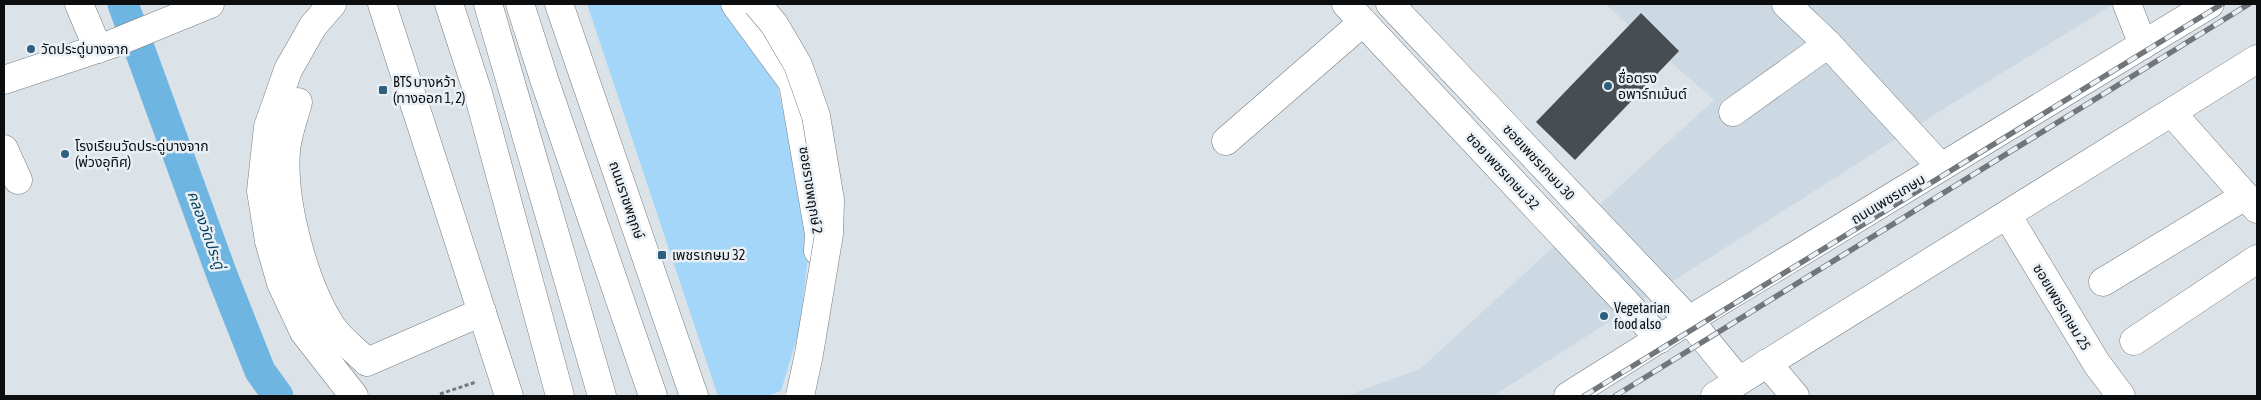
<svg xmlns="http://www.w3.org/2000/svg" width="2261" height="400" viewBox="0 0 2261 400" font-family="'Asap Condensed','Noto Sans Thai',sans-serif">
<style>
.built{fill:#ccd9e3}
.green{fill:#a4d6f9}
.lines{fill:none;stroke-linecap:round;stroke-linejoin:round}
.canal{stroke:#6fb5e2;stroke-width:31}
.building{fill:#484d51}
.minor-casing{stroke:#767c80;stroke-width:29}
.major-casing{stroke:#767c80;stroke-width:29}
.path{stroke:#757a7d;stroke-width:3;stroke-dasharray:4 2.5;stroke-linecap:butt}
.minor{stroke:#fff;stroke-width:28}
.major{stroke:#fff;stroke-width:28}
.rail-casing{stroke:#72767a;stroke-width:5.5}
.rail{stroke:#e9f0f5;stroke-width:4;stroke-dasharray:11;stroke-linecap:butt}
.major-bridge-casing{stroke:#767c80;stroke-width:29;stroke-linecap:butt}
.major-bridge{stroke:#fff;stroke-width:28}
.poi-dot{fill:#2f5f7e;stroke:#e9f0f5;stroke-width:2}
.labels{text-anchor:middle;stroke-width:5;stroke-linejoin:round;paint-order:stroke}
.poi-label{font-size:14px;fill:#0b0d0f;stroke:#e9f0f5;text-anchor:start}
.street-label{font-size:14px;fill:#0b0d0f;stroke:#e9f0f5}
.water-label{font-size:15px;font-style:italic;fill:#06405e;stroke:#e9f0f5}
</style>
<rect width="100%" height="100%" fill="#dce3e8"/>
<path class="built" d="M1605,4h509l-190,117 -431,275h-148l75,-27 294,-269z"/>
<path class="green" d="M587,4h142l47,75 35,154 -12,98 -18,60 -14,5h-49z"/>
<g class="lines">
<path class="canal" d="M123,4l99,271 38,96 18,25"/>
</g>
<path class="building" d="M1641,13l38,38 -104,109 -39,-38z"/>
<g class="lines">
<defs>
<g id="minor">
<path d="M79,4l19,45"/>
<path d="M735,4l58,79 26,151 -1,17"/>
<path d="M1346,4l314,335"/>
<path d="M1390,4l299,316"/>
<path d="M1786,4l42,40 113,123"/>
<path d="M2127,4l16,41"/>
<path d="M4,80l108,-36 98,-40"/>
<path d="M298,102c-4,16 -11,33 -12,49 -4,51 18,133 46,176 9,13 24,24 35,35l115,-50"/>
<path d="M1733,112l95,-68"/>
<path d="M1226,141l137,-119"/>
<path d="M4,149l14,31"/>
<path d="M2007,215l90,149 24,32"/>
<path d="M2103,282l142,-86"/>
<path d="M2134,341l123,-82"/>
<path d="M1767,363l28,33"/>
</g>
<g id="major">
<path d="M332,4l-19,22 -25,44 -20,57 -7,64 8,50 12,42 23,49 50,64"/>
<path d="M382,4l127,392"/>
<path d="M449,4l29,89 82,303"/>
<path d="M488,4l114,392"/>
<path d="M520,4l25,78 108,314"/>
<path d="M559,4l135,392"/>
<path d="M2172,113l85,96"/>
<path d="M1689,320l50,61"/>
<path d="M1568,396l121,-76 521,-316"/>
<path d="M1715,396l542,-337"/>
</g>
</defs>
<use href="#minor" class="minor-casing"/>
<use href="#major" class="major-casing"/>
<path class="path" d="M440,394l36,-12"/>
<use href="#minor" class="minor"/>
<use href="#major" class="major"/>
<defs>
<g id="rail">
<path d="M1584,396l638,-392"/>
<path d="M1615,396l634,-392"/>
</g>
</defs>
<use href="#rail" class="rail-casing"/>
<use href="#rail" class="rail"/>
<defs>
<path id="major-bridge" d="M757,4l17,20 24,41 18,51 14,84 -1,34 -20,120 -9,42"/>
</defs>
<use href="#major-bridge" class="major-bridge-casing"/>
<use href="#major-bridge" class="major-bridge"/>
</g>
<g class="poi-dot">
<circle cx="31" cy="49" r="5"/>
<circle cx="1608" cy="86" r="5"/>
<rect x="378" y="85" width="10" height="10" rx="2.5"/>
<circle cx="65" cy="154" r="5"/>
<rect x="657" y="250" width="10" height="10" rx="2.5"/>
<circle cx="1604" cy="316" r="5"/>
</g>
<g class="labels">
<g class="poi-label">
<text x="41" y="54">วัดประดู่บางจาก</text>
<text x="1618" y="83">ซื่อตรง<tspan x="1618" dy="16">อพาร์ทเม้นต์</tspan></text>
<text x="393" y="87">BTS บางหว้า<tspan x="393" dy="16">(ทางออก 1, 2)</tspan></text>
<text x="75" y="151">โรงเรียนวัดประดู่บางจาก<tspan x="75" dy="16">(พ่วงอุทิศ)</tspan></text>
<text x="672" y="260">เพชรเกษม 32</text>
<text x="1614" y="313">Vegetarian<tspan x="1614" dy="16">food also</tspan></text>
</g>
<g class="street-label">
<text transform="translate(1539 162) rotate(47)" y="5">ซอยเพชรเกษม 30</text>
<text transform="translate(1503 171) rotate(47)" y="5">ซอย เพชรเกษม 32</text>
<text transform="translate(811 190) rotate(81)" y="5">ซอยราชพฤกษ์ 2</text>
<text transform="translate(1888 199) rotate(-31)" y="5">ถนนเพชรเกษม</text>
<text transform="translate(627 200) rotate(71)" y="5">ถนนราชพฤกษ์</text>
<text transform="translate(2062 307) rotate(59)" y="5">ซอยเพชรเกษม 25</text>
</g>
<g class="water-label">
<text transform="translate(206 230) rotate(70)" y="5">คลองวัดประดู่</text>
</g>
</g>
<rect width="2261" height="400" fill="none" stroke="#0b0d0f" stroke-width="10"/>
</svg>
